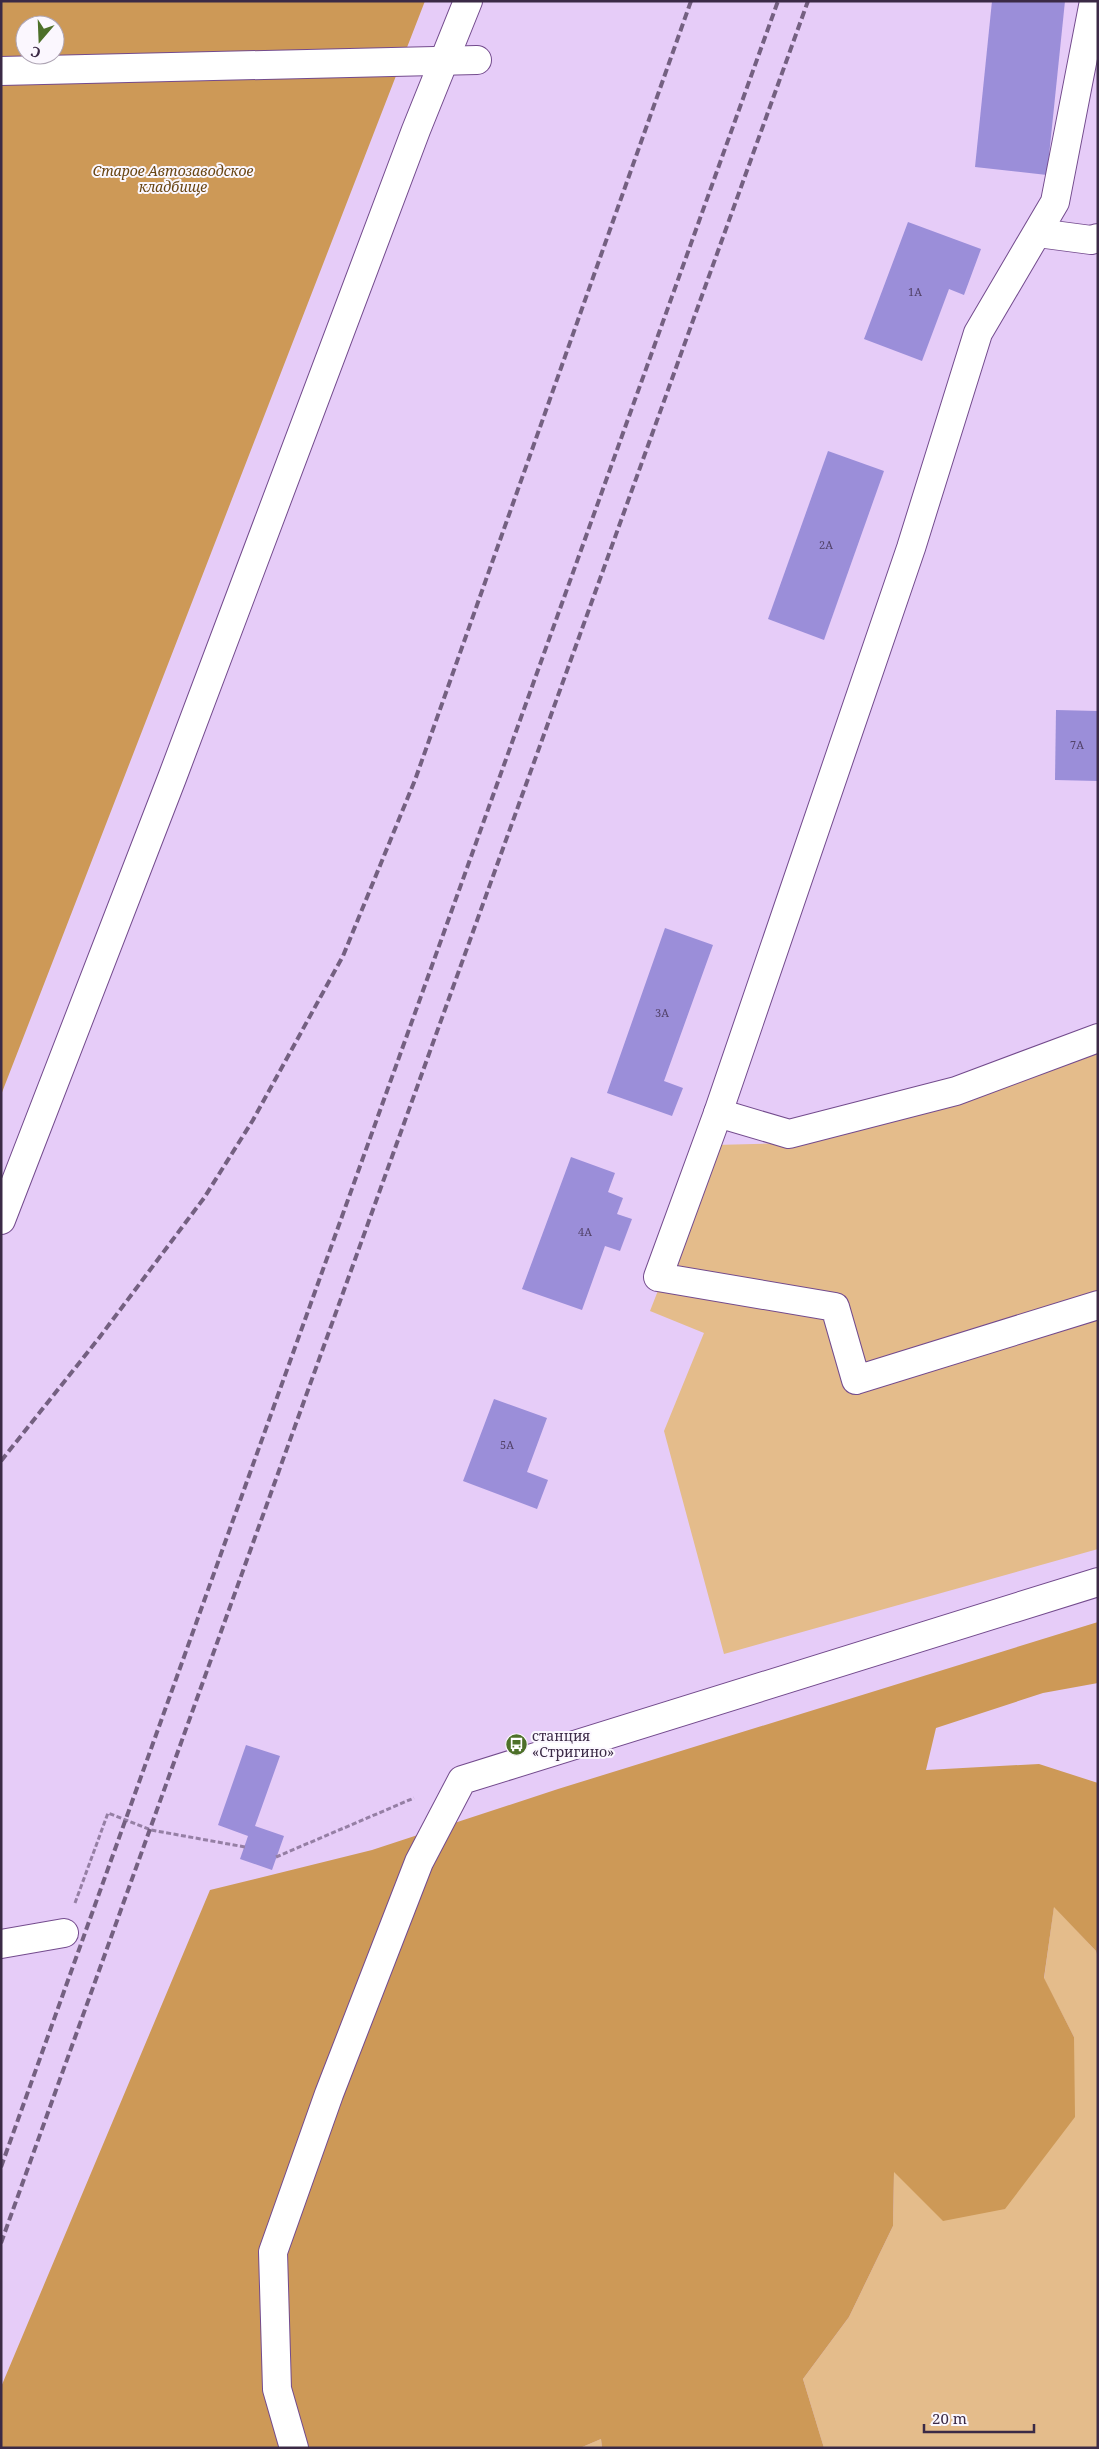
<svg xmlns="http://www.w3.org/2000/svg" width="1099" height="2449" viewBox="0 0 1099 2449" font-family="'Noto Serif',serif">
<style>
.green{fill:#e4bc8b}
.forest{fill:#cd9957;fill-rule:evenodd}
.building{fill:#9b8ed9}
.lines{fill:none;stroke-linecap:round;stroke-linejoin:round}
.minor-casing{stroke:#734b8d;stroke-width:30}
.path{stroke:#957fa4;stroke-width:3;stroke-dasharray:5 2.5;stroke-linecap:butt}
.minor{stroke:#fff;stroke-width:28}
.rail{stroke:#746081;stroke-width:4;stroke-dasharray:8 4;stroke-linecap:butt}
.labels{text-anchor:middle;stroke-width:4;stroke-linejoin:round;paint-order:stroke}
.number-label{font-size:11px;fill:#53436b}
.park-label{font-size:14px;font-style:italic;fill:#694512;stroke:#fbf7fe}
.poi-label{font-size:14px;fill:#3b2a46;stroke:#fbf7fe;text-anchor:start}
</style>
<rect width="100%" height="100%" fill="#e6ccf8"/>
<g class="green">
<path d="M1098,1048v501l-374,105 -60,-223 40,-98 -54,-22 65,-166 81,-2z"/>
<path d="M1054,1906l42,45 2,8v489h-274l-21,-69 46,-62 44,-91 1,-55 180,-134 -30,-58z"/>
<path d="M601,2439l1,9h-22z"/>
</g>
<g class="forest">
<path d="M1,1h424l-424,1094zM25,25h30v30h-30z"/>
<path d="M1098,1622v61l-55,10 -107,35 -10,42 113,-6 59,19v176l-2,-8 -42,-44 -10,71 30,59 1,80 -70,92 -62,12 -49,-49 -1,54 -44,91 -46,62 21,69h-222l-1,-9 -21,9h-579v-61l209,-497 162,-40 186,-61z"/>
</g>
<g class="building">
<path d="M992,1h73l-18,174 -72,-8z"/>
<path d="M908,222l73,27 -17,46 -15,-6 -27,72 -58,-22z"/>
<path d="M828,451l56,20 -60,169 -56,-21z"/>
<path d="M1056,710l42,1v70l-43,-1z"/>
<path d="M665,928l48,17 -49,136 19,7 -11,28 -65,-23z"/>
<path d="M571,1157l44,16 -7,19 15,6 -6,16 15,5 -12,32 -15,-5 -23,64 -60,-21z"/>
<path d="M494,1399l53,19 -20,54 21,8 -11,29 -74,-28z"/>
<path d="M246,1745l34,11 -25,70 29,10 -12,34 -32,-11 8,-23 -30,-11z"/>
</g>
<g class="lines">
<defs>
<g id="minor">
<path d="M1094,1l-39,201 -77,131 -67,215 -193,565 -60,164 177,30 21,73 242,-75"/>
<path d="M1,71l476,-11"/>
<path d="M1038,233l53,7 7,-2"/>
<path d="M718,1113l71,21 167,-43 142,-53"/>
<path d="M1,1220l171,-442 244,-648 52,-129"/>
<path d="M1,1944l63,-11"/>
<path d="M294,2448l-17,-59 -4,-137 56,-158 90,-232 43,-82 636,-198"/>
</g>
</defs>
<use href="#minor" class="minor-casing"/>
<g class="path">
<path d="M276,1857l138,-59"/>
<path d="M75,1903l33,-90 43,17 94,17"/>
</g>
<use href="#minor" class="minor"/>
<g class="rail">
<path d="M1,1461l98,-123 105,-140 49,-78 90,-164 72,-176 276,-779"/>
<path d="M1,2167l777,-2166"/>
<path d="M1,2243l807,-2242"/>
</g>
</g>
<defs>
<symbol id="bus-disc" viewBox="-11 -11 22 22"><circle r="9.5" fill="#4d7029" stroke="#fbf7fe"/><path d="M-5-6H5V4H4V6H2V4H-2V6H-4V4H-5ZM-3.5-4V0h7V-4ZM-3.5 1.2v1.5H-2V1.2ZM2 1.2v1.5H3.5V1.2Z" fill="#fff"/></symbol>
</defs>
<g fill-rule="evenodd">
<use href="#bus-disc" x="504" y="1732" width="25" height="25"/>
</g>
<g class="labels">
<g class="number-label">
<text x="915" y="296">1А</text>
<text x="826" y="549">2А</text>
<text x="1077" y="749">7А</text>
<text x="662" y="1017">3А</text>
<text x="585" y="1236">4А</text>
<text x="507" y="1449">5А</text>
</g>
<g class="park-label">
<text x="173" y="176">Старое Автозаводское<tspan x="173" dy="16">кладбище</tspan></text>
</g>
<g class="poi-label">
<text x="532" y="1741">станция<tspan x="532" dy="16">«Стригино»</tspan></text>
</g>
</g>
<rect width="1099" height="2449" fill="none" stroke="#3b2a46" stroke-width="5"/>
<g transform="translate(40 40) rotate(199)"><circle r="24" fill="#fbf7fe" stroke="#aea5b4"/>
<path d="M0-4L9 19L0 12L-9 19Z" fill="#4d7029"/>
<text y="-8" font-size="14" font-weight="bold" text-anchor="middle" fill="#3b2a46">С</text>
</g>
<path d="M924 2424v8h110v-8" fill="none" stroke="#3b2a46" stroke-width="2.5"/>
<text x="932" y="2424" font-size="15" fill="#3b2a46" stroke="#fbf7fe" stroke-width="4" paint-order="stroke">20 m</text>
</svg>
